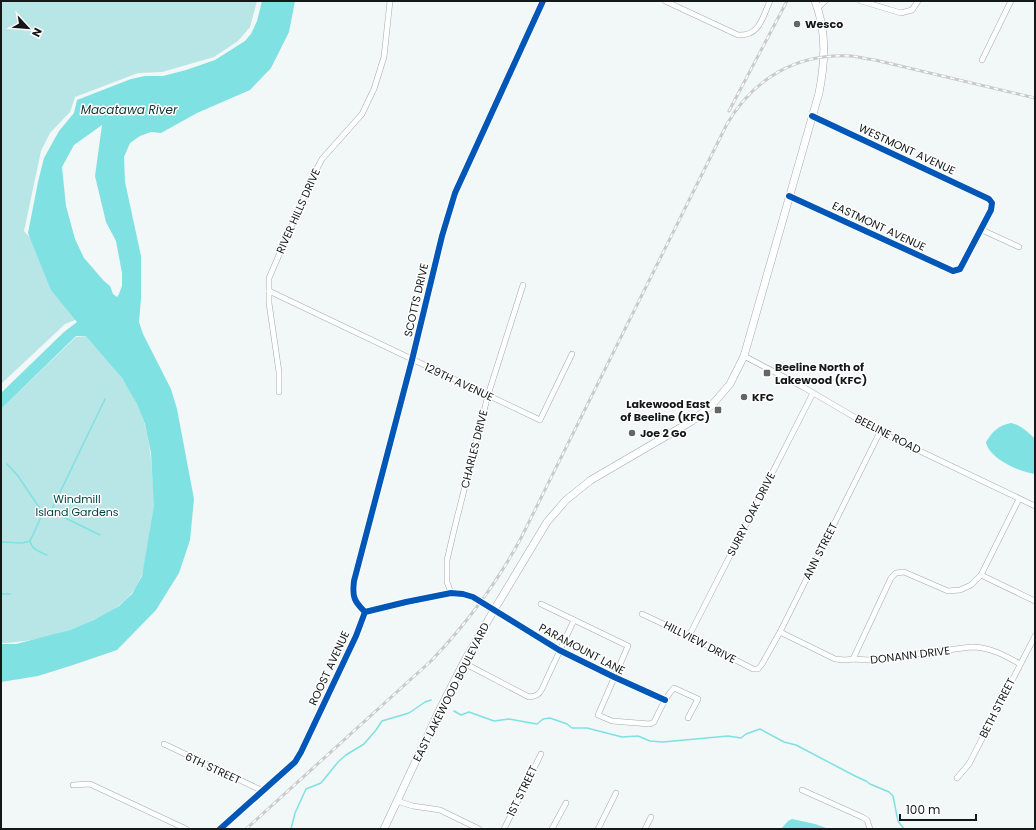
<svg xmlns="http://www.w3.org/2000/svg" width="1036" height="830" viewBox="0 0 1036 830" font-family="Poppins,sans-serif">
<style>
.green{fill:#b8e5e5}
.water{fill:#7fe1e2;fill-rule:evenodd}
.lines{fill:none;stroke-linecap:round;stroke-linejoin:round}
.stream{stroke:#7fe1e2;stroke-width:1.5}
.street-casing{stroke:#a7aaaa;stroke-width:6}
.secondary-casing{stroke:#a7aaaa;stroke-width:8}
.street{stroke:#fdfefe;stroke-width:5}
.secondary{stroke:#fdfefe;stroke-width:7}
.rail-casing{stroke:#c9caca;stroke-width:3}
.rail{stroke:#fff;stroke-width:1.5;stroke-dasharray:4.5;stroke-linecap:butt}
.cycleway-casing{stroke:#fff;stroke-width:8}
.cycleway{stroke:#0057b8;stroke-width:6}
.poi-dot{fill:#626666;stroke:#fff;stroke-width:1.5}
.labels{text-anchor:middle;stroke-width:3;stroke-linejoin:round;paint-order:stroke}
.poi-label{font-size:11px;font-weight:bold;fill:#151818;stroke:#fff;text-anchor:start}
.street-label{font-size:11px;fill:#151818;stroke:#fff}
.park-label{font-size:11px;fill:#004242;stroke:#fff}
.water-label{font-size:12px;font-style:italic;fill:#193030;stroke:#fff}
</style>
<rect width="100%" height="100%" fill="#f2f7f7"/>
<g class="green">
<path d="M1,1h256l-7,26 -12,14 -24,16 -52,15 -24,1 -63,24 -5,15 -20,21 -9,18 -17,80 40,45 16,42 -15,6 -64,60z"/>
<path d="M87,336c18,21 38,42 50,68 12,25 14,52 16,79 1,8 2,17 1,24 -1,13 -4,26 -6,39 -3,17 -5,34 -17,48 -24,29 -93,49 -130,49v-234l75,-72z"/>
</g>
<g class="water">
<path d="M262,1h33l-6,31 -18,36 -21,22 -53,23 -36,20 -10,-1 -11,4 -10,7 -6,14 1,25 16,74v42l-2,24 4,12 28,55 6,20 17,90 -4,41 -11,33 -23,37 -39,40 -44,15 -35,11 -37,6v-38h15l54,-14 24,-10 25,-14 13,-12 10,-18 12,-70 -3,-53 -6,-29 -8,-20 -15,-26 -36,-42h-10l-75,73v-16l63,-61 13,-10 -26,-32 -23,-57 10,-51 6,-24 15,-27 15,-18 3,-13 54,-21 14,-3h18l23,-6 29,-10 30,-19 6,-7 6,-13zM102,125l-7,51 11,46 10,19 6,32v13l-3,8 -2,3 -4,-3 -3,-8 -6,-5 -20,-23 -9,-19 -9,-33 -4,-39 12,-22z"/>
<path d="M1011,423c10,2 17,9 24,16v35c-15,-2 -46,-15 -49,-32 6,-10 13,-17 25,-19z"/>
<path d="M792,819l23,5 14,5h-48l7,-8z"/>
</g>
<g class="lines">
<g class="stream">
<path d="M7,464l11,12 25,37 8,-2 54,-112"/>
<path d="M51,511l49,24"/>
<path d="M30,541c2,9 10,11 17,14"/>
<path d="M1,542l21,1 8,-2 13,-28"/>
<path d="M1,594h9"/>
<path d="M454,711l7,4 8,-3 25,9 15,-2 28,5 6,-5 7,-1 17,6 5,4h15l35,9 16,-1 12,5 13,1 65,-6 13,2 5,-4 14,-5 24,13 12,3 59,31 11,5 4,3 19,8 4,4 5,25 6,8"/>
<path d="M291,829l4,-16 11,-24 15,-6 17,-21 8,-7 18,-11 12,-14 6,-9 27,-8 16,-11 6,-2"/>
</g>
<defs>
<g id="street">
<path d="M665,1l73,34c22,1 24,-17 32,-34"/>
<path d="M861,1l40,12 11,-3 6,-9"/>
<path d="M818,8l7,-7"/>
<path d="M982,60l29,-59"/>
<path d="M789,196l164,75 7,-2 31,-59 1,-7 -3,-4 -177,-83"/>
<path d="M982,230l37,17"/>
<path d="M269,291l271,129 32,-66"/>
<path d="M744,356l59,31 77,45 155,74"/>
<path d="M279,392v-20l-10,-69v-25l45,-104 8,-15 40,-45 12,-25 10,-32 6,-56"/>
<path d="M981,575l54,26"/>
<path d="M451,593l-4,-11v-22l8,-34 33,-131 35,-110"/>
<path d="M541,604l87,42 -30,69 14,6 38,3 4,-2c6,-12 11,-25 20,-34l24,11 -10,19"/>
<path d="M365,612c-11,-11 -13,-15 -11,-31l58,-221 30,-124 13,-43 88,-192"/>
<path d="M642,614l47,22 64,33h5l4,-5 18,-32 100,-200"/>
<path d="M780,632l55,27 10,1 8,-1 16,1 102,-13c19,0 33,8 49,17"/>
<path d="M689,636l124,-243"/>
<path d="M853,659l38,-81 5,-5 8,-1 44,19 12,-1 11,-5 10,-10 38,-76"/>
<path d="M464,663l65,34c7,-1 10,-2 13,-8l32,-69"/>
<path d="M164,744l99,47"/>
<path d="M957,778l12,-14 66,-128"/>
<path d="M73,785l17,-1 96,45"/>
<path d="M802,790l60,27 5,3 3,9"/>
<path d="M397,801l16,5 27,4 39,19"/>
<path d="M220,829l75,-67 6,-10 55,-116 9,-24 41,-10 45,-9 12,1 10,3 86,53 55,27 51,23"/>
<path d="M504,829l37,-75"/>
<path d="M552,829l14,-26"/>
<path d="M598,829l18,-36"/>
<path d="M645,829l6,-12"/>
</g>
<path id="secondary" d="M384,829l57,-122 23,-45 30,-52 53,-88 19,-22 25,-20 101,-59 20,-16 18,-21 14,-28 75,-263c6,-31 8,-61 -4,-92"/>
</defs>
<use href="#street" class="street-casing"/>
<use href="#secondary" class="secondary-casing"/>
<use href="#street" class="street"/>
<use href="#secondary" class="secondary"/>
<defs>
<g id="rail">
<path d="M729,111l58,-110"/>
<path d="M246,829l186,-169c35,-37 65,-77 89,-122l206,-414c27,-46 70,-71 124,-68 8,1 16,3 24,4l160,38"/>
</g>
</defs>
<use href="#rail" class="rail-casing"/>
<use href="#rail" class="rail"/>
<defs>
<g id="cycleway">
<path d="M789,196l164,75 7,-2 31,-59 1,-7 -3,-4 -177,-83"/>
<path d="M365,612c-11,-11 -13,-15 -11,-31l58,-221 30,-124 13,-43 88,-192"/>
<path d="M220,829l75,-67 6,-10 55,-116 9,-24 41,-10 45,-9 12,1 10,3 86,53 55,27 51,23"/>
</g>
</defs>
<use href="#cycleway" class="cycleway-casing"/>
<use href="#cycleway" class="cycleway"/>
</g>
<g class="poi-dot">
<circle cx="797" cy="24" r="4"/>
<rect x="763" y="369" width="8" height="8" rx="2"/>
<circle cx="744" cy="397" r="4"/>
<rect x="714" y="406" width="8" height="8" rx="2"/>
<circle cx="632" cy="433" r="4"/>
</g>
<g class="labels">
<g class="poi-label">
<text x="805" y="28">Wesco</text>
<text x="775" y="371">Beeline North of<tspan x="775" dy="13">Lakewood (KFC)</tspan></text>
<text x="752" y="401">KFC</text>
<text x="710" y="408" text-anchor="end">Lakewood East<tspan x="710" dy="13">of Beeline (KFC)</tspan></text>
<text x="640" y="437">Joe 2 Go</text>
</g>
<g class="street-label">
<text transform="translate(907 149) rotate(25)" y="4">WESTMONT AVENUE</text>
<text transform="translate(298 211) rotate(-66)" y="4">RIVER HILLS DRIVE</text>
<text transform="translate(879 226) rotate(25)" y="4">EASTMONT AVENUE</text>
<text transform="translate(416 300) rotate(-77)" y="4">SCOTTS DRIVE</text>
<text transform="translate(459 382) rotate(25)" y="4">129TH AVENUE</text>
<text transform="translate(888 434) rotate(27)" y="4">BEELINE ROAD</text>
<text transform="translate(474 449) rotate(-76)" y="4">CHARLES DRIVE</text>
<text transform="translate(751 514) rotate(-63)" y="4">SURRY OAK DRIVE</text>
<text transform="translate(820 551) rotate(-63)" y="4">ANN STREET</text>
<text transform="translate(700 642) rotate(27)" y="4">HILLVIEW DRIVE</text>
<text transform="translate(582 649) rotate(28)" y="4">PARAMOUNT LANE</text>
<text transform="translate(910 655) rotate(-7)" y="4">DONANN DRIVE</text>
<text transform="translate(329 668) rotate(-65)" y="4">ROOST AVENUE</text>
<text transform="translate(451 692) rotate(-63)" y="4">EAST LAKEWOOD BOULEVARD</text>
<text transform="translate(997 708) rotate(-63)" y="4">BETH STREET</text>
<text transform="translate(213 768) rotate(25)" y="4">6TH STREET</text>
<text transform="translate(522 791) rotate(-64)" y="4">1ST STREET</text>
</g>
<g class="park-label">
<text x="77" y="503">Windmill<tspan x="77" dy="13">Island Gardens</tspan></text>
</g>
<g class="water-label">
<text x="129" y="114">Macatawa River</text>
</g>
</g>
<rect width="1036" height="830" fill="none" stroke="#151818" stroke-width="4"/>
<g transform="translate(28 28) rotate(116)" stroke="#ffffff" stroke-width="3" paint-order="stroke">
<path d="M0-3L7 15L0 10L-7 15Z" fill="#151818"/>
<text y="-6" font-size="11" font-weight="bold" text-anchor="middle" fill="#151818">N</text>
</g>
<path d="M900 814v6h76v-6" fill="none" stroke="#151818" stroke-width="2"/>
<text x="906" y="814" font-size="12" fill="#151818" stroke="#ffffff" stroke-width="3" paint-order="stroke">100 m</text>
</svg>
